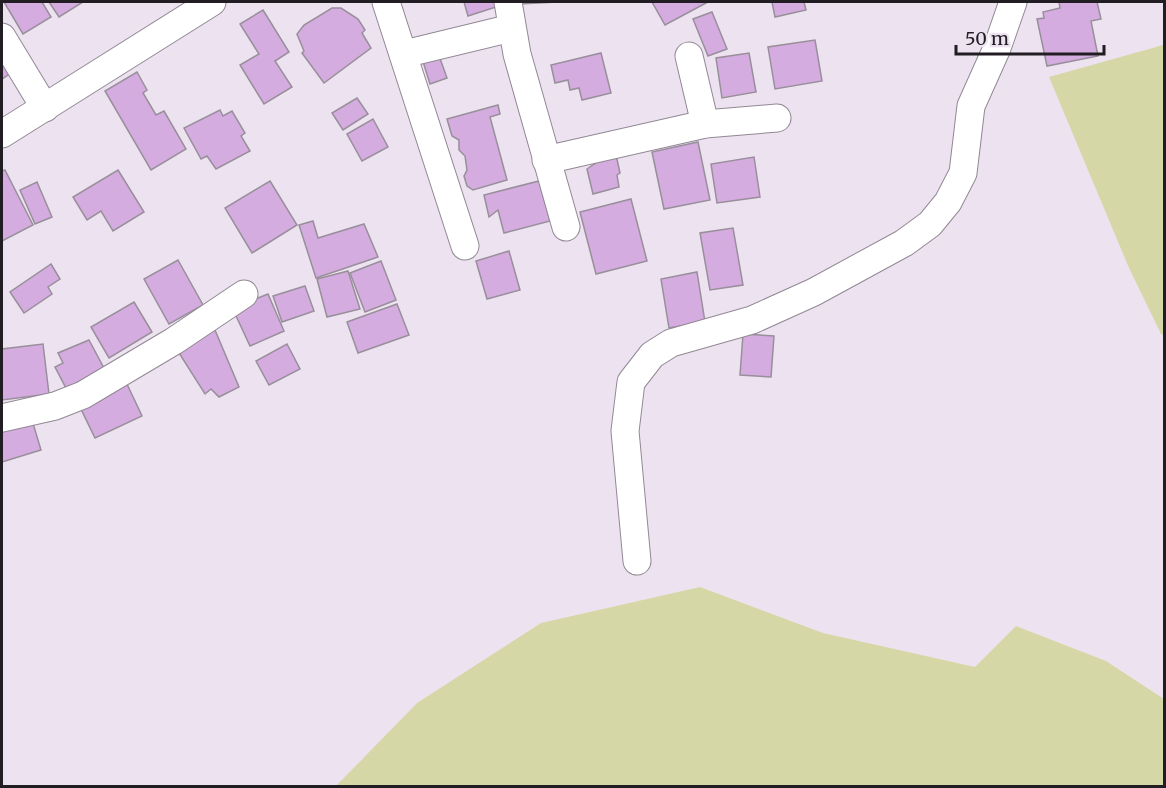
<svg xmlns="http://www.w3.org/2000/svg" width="1166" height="788" viewBox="0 0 1166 788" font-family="Merriweather,serif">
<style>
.green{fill:#d5d8a6}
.building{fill:#d4acdf;stroke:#988f9b;stroke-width:1.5}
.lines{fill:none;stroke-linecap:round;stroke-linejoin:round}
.minor-casing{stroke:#928894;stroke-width:29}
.minor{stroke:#fff;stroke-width:27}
</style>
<rect width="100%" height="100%" fill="#ede3f0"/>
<g class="green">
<path d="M1164,40v295l-3,-1 -32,-66 -80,-191 114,-32z"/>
<path d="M700,587l123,46 152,34 41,-41 90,35 58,38v87h-828l81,-83 124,-80z"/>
</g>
<g class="building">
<path d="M4,2h38l9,15 -28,17z"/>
<path d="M49,2h34l-24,15z"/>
<path d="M464,2h34l1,4 -31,10z"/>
<path d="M520,2h37l-37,2z"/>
<path d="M652,2h53l1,1 -41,22z"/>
<path d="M772,2h32l2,8 -31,7z"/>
<path d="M1059,2h38l4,17 -10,2 7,35 -51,10 -10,-47 7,-1 -1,-6 17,-4z"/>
<path d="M332,8h9l17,11 7,11 -3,3 9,15 -47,35 -22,-30 2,-2 -7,-17 7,-9z"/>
<path d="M263,10l26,42 -14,9 17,26 -28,17 -24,-39 19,-11 -19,-30z"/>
<path d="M712,12l15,37 -19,7 -15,-37z"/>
<path d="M815,40l7,41 -47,8 -7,-42z"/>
<path d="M2,50l12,21 -12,8z"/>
<path d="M437,50l10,28 -17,6 -9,-29z"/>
<path d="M601,53l10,40 -29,7 -3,-12 -9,2 -2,-10 -13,3 -4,-18z"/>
<path d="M749,53l7,39 -34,6 -6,-40z"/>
<path d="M137,72l10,18 -4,3 13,22 8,-4 22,38 -35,21 -46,-79z"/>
<path d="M357,98l11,16 -25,16 -11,-17z"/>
<path d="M498,105l2,9 -10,3 17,63 -34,10 -6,-4 -3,-10 3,-6 -2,-14 -6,-6v-10l-7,-4 -5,-17z"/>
<path d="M220,110l3,6 9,-5 13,22 -4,3 9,15 -34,18 -9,-13 -6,3 -17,-31z"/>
<path d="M373,119l15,28 -26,14 -15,-27z"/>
<path d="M698,142l12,58 -46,9 -12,-57z"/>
<path d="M615,150l5,23 -3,2 2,12 -26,7 -6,-25z"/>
<path d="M754,157l6,40 -43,6 -6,-39z"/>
<path d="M5,170l28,55 -31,16v-70z"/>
<path d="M118,170l26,42 -31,19 -12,-20 -14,9 -14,-23z"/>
<path d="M270,181l27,44 -45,28 -27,-45z"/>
<path d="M539,181l11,40 -46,12 -6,-23 -9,7 -5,-22z"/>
<path d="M37,182l15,35 -17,7 -15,-34z"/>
<path d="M631,199l16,62 -51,13 -16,-62z"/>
<path d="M313,221l5,17 46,-14 14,33 -62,21 -17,-53z"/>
<path d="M733,228l10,57 -33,5 -10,-57z"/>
<path d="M509,251l11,39 -33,9 -11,-38z"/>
<path d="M178,260l25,45 -34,19 -25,-45z"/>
<path d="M381,261l15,39 -31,12 -15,-39z"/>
<path d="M51,264l9,15 -12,8 4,7 -28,19 -14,-21z"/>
<path d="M348,271l12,38 -33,8 -10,-38z"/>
<path d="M697,272l8,50 -36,6 -8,-49z"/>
<path d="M305,286l9,25 -32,11 -9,-26z"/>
<path d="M255,292l3,6 10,-4 16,37 -34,15 -20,-43z"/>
<path d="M134,302l18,30 -43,26 -18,-31z"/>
<path d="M397,304l12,31 -51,18 -11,-31z"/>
<path d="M212,323l27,64 -20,10 -8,-8 -6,5 -31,-49z"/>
<path d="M743,334l31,2 -3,41 -31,-2z"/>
<path d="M89,340l16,30 -38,20 -12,-23 8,-4 -5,-10z"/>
<path d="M43,344l6,50 -47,6v-51z"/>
<path d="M287,344l13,25 -31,16 -13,-24z"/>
<path d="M126,382l16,34 -47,22 -16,-33z"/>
<path d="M32,420l9,30 -39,12v-33z"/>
</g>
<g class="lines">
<defs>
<g id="minor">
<path d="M386,2l79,244"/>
<path d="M508,2l9,52 49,173"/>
<path d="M2,37l43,71"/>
<path d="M404,54l107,-26"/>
<path d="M689,56l16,68"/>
<path d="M2,134l210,-132"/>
<path d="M546,160l159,-36 72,-6"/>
<path d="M2,418l53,-12 28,-11 91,-54 70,-47"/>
<path d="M637,561l-12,-130 6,-49 21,-27 19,-12 81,-23 62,-28 90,-49 26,-19 18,-22 15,-29 8,-67 26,-58 16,-46"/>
</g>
</defs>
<use href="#minor" class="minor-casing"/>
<use href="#minor" class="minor"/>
</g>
<rect width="1166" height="788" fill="none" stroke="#211d22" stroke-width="6"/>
<path d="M956 45v9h148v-9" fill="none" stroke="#211d22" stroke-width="3"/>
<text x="965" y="45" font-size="18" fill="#211d22" stroke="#ede3f0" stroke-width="4.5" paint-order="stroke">50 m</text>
</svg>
